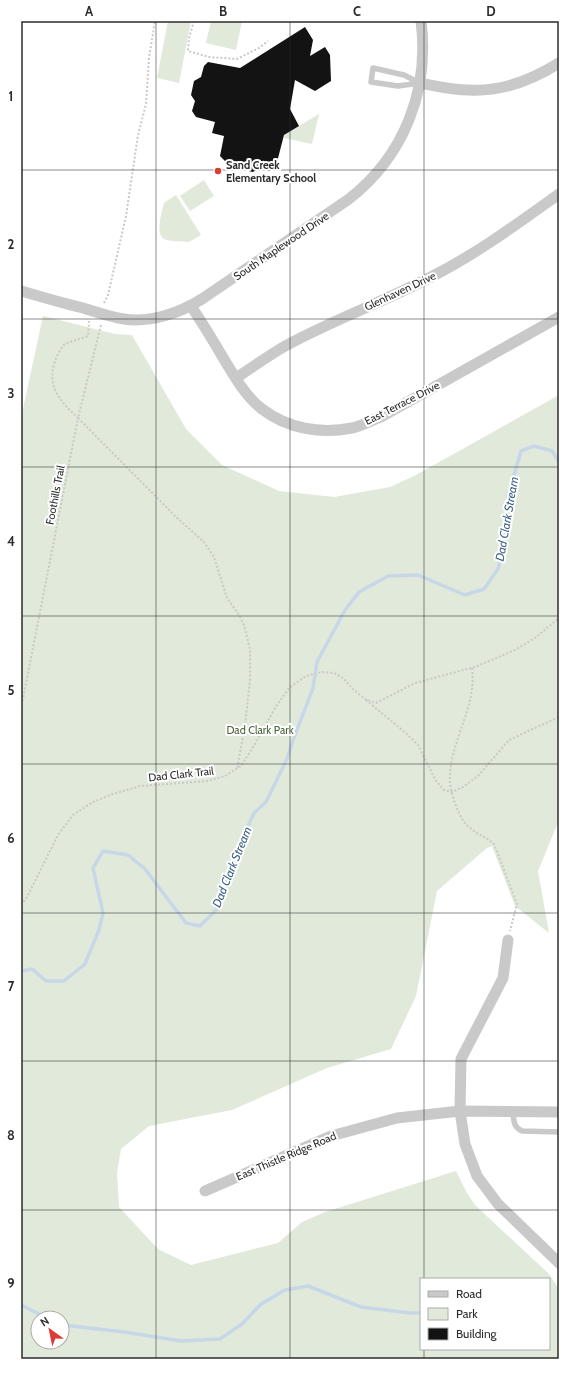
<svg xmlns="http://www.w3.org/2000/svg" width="580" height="1380" viewBox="0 0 580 1380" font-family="Cabin,sans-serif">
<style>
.green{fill:#e0e9da;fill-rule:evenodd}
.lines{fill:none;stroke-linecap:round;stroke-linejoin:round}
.stream{stroke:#c7d7e8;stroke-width:3.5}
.building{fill:#131313}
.path{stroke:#c9c9c9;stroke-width:2;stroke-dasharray:2 2;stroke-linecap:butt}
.service{stroke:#c9c9c9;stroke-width:5.5}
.minor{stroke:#c9c9c9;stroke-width:11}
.grid{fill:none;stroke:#2c2c2c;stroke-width:1;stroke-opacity:0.55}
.poi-dot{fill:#da3c36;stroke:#fff;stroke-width:1.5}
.labels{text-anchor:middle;stroke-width:4;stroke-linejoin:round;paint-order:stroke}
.poi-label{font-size:11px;font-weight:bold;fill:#2c2c2c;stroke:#fff;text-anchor:start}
.street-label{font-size:11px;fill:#2c2c2c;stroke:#fff}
.park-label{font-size:11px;fill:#4b643c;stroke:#fff}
.water-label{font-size:12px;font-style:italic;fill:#3f6489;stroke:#fff}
.neatline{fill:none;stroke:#2c2c2c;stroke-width:1.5}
.grid-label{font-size:13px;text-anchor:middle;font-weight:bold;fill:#2c2c2c}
</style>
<rect width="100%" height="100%" fill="#fff"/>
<g class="green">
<path d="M168,21h23l-12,62 -22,-5z"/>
<path d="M211,21h31l-6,29 -30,-7z"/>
<path d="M319,114l-7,30 -28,-6v-3z"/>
<path d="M204,180l10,16 -24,15 -10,-15z"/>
<path d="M176,195l25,40 -12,7c-7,-1 -18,0 -25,-3 -9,-5 -2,-28 0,-36z"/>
<path d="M43,316l72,18 17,1 54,94 36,36 57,26 55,6 56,-10 26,-12 143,-80v429l-2,1 -19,46 11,62 -34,-27 -23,-60 -5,2 -50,43 -21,105 -25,53 -64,19 -95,42 -83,16 -28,23 -4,24 2,34 39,42 33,16 87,-22 24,-21 23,-10 131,-41 11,22 8,12 74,69 10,15v70h-538v-941zM421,1279h128v70h-128zM38,1318h24v24h-24z"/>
</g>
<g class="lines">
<g class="stream">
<path d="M21,971l11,-2 14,12h18l21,-17 14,-34 4,-17 -10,-45 10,-17 25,4 17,14 41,54 14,3 17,-17 10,-24 6,-26 21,-46 12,-11 21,-43 5,-16 21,-55 4,-26 28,-52 14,-18 29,-16 30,-1 47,20 19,-6 14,-20 6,-24 6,-31 -2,-18 13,-45 13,-5 18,5 7,11"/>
<path d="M21,1305l26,13"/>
<path d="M62,1325l62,7 57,9 39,-2 22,-15 19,-20 24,-14 23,-4 53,21 49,6h11"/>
</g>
</g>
<path class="building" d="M305,27l8,13 -3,16 15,-9 5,8 1,26 -16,10 -20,-11 -5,29 9,17 -15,9 -8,31 -7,5 -10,-3 -6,4 -14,-3 -4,-6 -10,-2 -5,-5 4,-20 -12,-3 3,-11 -19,-5 -4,-6 3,-10 -4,-6 3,-14 7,-4 3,-11 4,-4 32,6z"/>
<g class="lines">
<g class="path">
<path d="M194,21l-5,17 -1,13 21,6 28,2 22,-11 9,-7"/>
<path d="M104,303l4,-8 18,-79 12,-81 8,-31 3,-46 6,-37"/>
<path d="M101,325l-23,93 97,98 29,26 10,15 13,41 12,17 5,10 6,24v31l-5,45 -8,44"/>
<path d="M472,668c5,36 -19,69 -22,105 -1,11 2,23 6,33 3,8 7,16 13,21 7,7 17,10 25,17l23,60 -7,27"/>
<path d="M366,700l41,34 11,11 18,36 8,9 8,2 11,-5 15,-11 31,-36 50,-23"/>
<path d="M21,709l57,-291c-17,-16 -32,-31 -23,-57 2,-5 5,-12 9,-16 6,-4 17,-6 24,-9l1,-15"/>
<path d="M21,905l6,-8 31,-62 15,-20 20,-13 20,-8 27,-8 68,-5 17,-5 16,-10 14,-22 20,-36 14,-20 17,-12 16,-4 12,1 9,5 11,12 11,9 11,4 39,-20 60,-16 40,-17 20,-12 24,-20"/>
</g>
<g class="service">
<path d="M373,68l31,7 16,8 -22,3 -27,-4z"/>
<path d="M513,1112c1,9 0,15 9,19l37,1"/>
</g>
<g class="minor">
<path d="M420,83c16,3 32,7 49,7 33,2 63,-10 90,-27"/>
<path d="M21,291c21,6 41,12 62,17 13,4 27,9 41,11 26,4 56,-6 78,-20l147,-100c55,-43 81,-109 72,-178"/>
<path d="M191,306c12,18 23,36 34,55 10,16 21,36 37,48 26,20 59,25 90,19 10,-2 20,-8 29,-11l178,-100"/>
<path d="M236,378c17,-11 33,-23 51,-33 46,-25 96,-43 142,-67 46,-23 88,-54 130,-84"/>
<path d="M508,940l-5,38 -42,81 -1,52 5,33 12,32 21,28 61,59"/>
<path d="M205,1191l126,-55 66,-18 63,-7 99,1"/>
</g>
</g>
<path class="grid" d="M156,21v1338M290,21v1338M424,21v1258M21,170h538M21,319h538M21,467h538M21,616h538M21,764h538M21,913h538M21,1061h538M21,1210h538M424,1349v10"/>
<circle class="poi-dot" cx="218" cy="171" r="4"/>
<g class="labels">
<g class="poi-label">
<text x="226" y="169">Sand Creek<tspan x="226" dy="13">Elementary School</tspan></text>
</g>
<g class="street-label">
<text transform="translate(281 246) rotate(-34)" y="4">South Maplewood Drive</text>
<text transform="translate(400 291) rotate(-25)" y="4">Glenhaven Drive</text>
<text transform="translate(402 403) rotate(-27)" y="4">East Terrace Drive</text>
<text transform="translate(55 495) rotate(-79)" y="4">Foothills Trail</text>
<text transform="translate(181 774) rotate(-6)" y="4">Dad Clark Trail</text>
<text transform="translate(286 1156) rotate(-23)" y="4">East Thistle Ridge Road</text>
</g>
<g class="park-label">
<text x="260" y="734">Dad Clark Park</text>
</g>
<g class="water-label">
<text transform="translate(507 519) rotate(-80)" y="4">Dad Clark Stream</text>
<text transform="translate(232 867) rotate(-68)" y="4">Dad Clark Stream</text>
</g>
</g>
<rect width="580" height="1380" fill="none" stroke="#ffffff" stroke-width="44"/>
<rect x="420" y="1278" width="130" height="72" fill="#ffffff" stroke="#ababab"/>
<rect x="428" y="1291" width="20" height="6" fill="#c9c9c9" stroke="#ababab"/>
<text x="456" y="1298" font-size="12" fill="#2c2c2c">Road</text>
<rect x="428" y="1308" width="20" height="12" fill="#e0e9da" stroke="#ababab"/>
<text x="456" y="1318" font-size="12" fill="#2c2c2c">Park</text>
<rect x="428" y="1328" width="20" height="12" fill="#131313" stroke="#ababab"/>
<text x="456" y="1338" font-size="12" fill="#2c2c2c">Building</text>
<g transform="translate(50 1330) rotate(327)"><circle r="19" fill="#ffffff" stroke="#ababab"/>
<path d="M0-3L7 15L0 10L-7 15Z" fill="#da3c36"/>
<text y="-6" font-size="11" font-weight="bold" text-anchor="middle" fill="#2c2c2c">N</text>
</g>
<rect x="22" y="22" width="536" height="1336" class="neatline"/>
<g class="grid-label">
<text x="89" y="16">A</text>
<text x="223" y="16">B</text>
<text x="357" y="16">C</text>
<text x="491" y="16">D</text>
<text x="11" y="101">1</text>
<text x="11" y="249">2</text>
<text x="11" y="398">3</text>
<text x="11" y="546">4</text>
<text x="11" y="695">5</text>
<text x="11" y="843">6</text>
<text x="11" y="991">7</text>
<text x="11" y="1140">8</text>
<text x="11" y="1288">9</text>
</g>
</svg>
